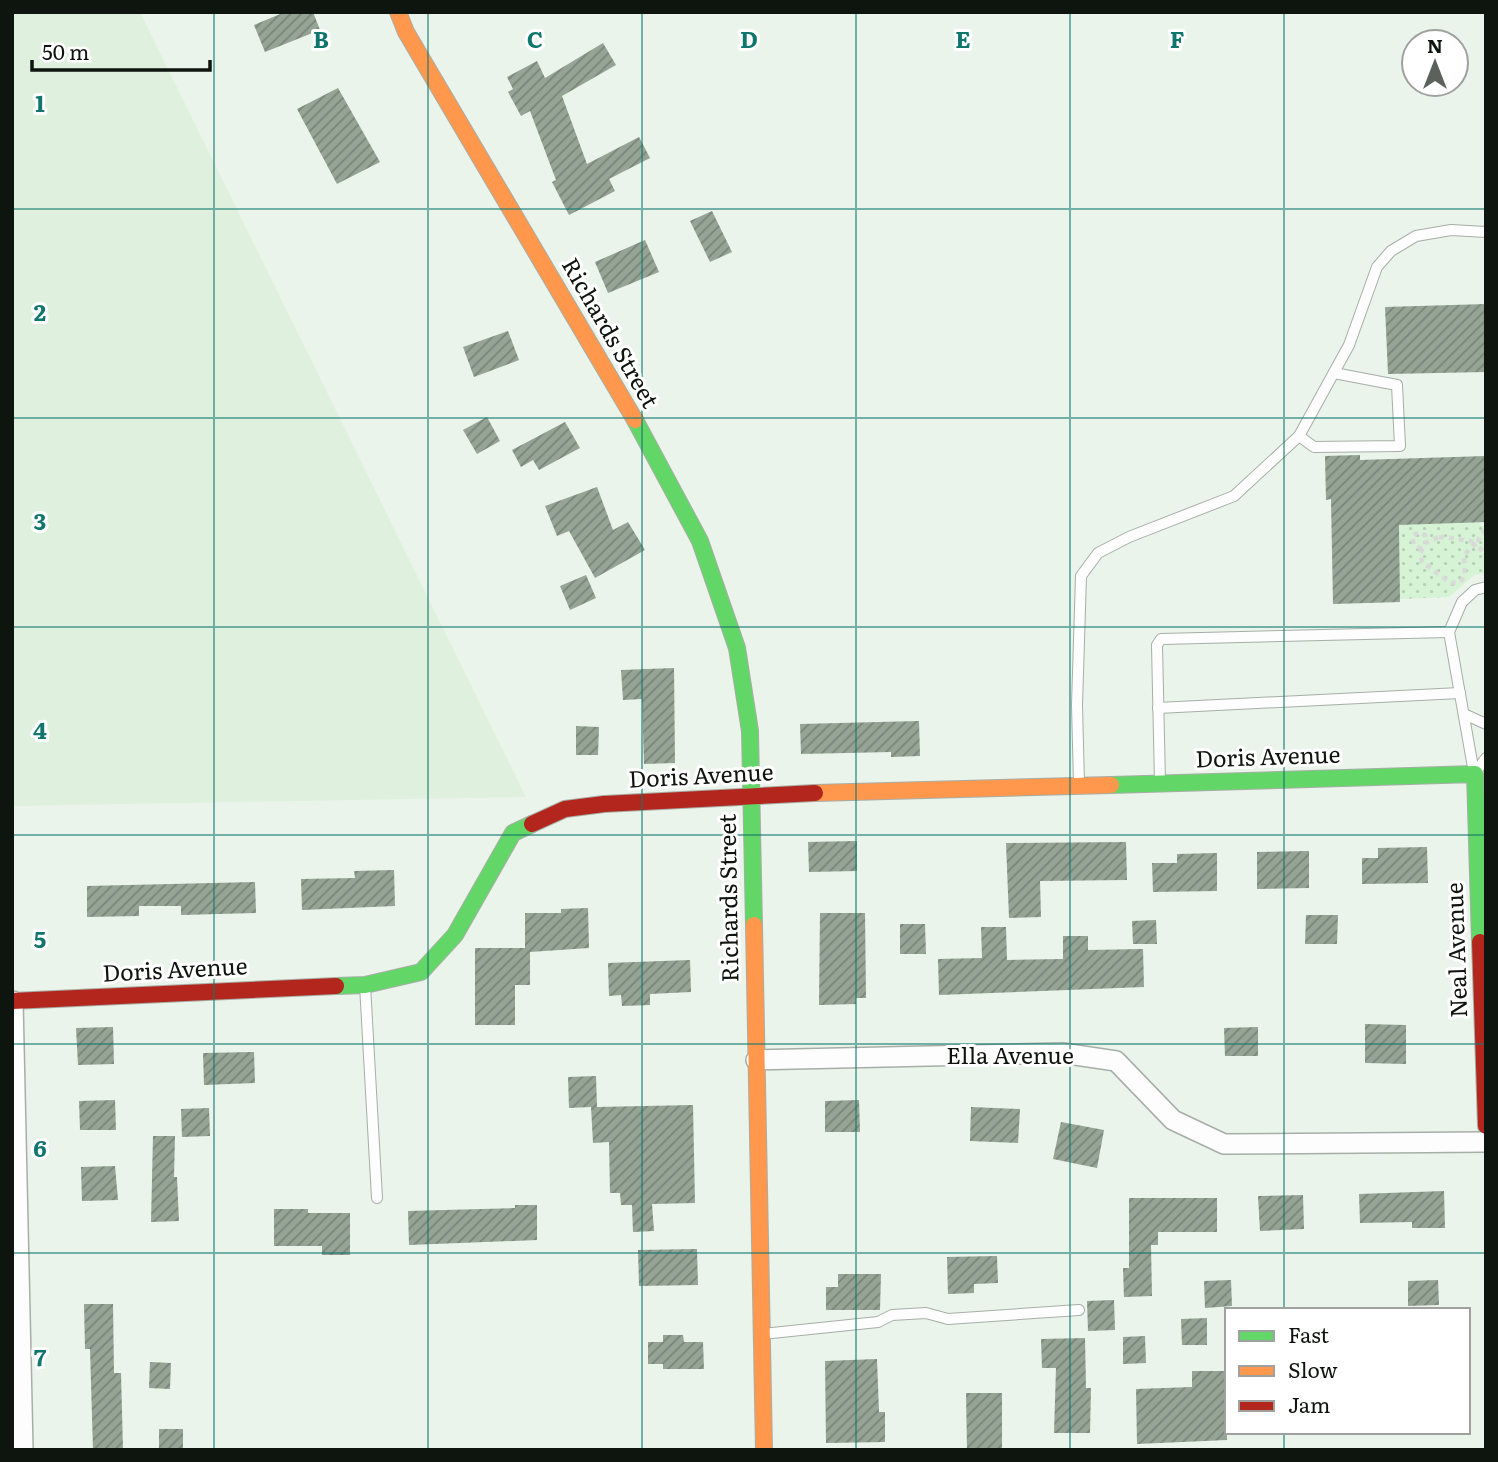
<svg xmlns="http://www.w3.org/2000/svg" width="1498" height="1462" viewBox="0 0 1498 1462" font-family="Literata,serif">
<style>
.built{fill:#dff1de}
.grass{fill:url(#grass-dots)}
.building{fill:url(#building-hatch)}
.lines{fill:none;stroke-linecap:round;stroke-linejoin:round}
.lane-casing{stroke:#a7aea7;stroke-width:12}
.street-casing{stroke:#a7aea7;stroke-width:22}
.fast-casing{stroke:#a7aea7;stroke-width:18}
.slow-casing{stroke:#a7aea7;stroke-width:18}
.jam-casing{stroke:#a7aea7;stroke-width:18}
.path{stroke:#d8dad8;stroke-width:4.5;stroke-dasharray:5 5;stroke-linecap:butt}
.lane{stroke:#fcfdfc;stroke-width:10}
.street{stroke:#fcfdfc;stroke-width:19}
.fast{stroke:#63d668;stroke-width:16}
.slow{stroke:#ff974d;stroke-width:16}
.jam{stroke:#b3261e;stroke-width:16}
.grid{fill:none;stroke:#0f766e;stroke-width:2;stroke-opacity:0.55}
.labels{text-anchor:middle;stroke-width:6;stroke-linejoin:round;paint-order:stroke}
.street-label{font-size:23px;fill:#0e140e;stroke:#fff}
.grid-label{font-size:23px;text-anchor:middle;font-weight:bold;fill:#0f766e;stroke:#fff;stroke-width:6;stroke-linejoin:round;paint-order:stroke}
</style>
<defs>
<pattern id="grass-dots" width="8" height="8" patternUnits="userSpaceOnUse" patternTransform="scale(1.75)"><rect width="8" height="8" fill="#d6f3d5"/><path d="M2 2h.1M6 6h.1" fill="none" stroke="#b6cfb6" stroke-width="1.8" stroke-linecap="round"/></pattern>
<pattern id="building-hatch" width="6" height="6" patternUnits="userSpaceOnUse" patternTransform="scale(1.75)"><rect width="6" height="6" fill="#95a495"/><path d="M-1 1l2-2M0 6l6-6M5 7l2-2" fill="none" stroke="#788478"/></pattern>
</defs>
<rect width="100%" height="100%" fill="#eaf4ea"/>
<path class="built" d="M12,12h128l386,785 -514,9z"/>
<path class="grass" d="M1480,522l1,4h5v47l-12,2 -25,22 -49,2 -1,-74z"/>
<g class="building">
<path d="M285,12h28l7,18 -55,22 -11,-27z"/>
<path d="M603,43l13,22 -54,31 25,68 52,-27 11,21 -41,21 6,12 -46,24 -17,-33 4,-2 -26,-69 -9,5 -13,-24 5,-3 -6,-12 30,-16 8,17z"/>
<path d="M338,88l42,74 -43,22 -40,-75z"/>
<path d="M712,211l20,41 -22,10 -20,-41z"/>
<path d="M645,240l14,32 -51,21 -13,-31z"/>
<path d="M1486,304v68l-98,2 -3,-67z"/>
<path d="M508,331l11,29 -45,17 -11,-30z"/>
<path d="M487,417l13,24 -23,13 -14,-24z"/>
<path d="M565,422l15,26 -41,22 -6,-10 -12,7 -9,-17z"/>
<path d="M1360,455v5l126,-4v66l-87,3 1,77 -67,2 -2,-105 -5,1 -1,-44z"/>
<path d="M597,487l16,43 15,-8 17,28 -50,28 -26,-47 -12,5 -12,-30z"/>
<path d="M586,575l10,23 -26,12 -10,-24z"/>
<path d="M674,668l1,95 -31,1 -2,-65 -19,1 -2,-30z"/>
<path d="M919,721l1,35 -29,1v-5l-90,2 -1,-30z"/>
<path d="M576,726l23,1 -1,28h-22z"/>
<path d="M857,841v30l-48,1 -1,-30z"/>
<path d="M1126,842l1,38 -87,1 1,36 -32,1 -3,-75z"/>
<path d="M1427,847l1,36 -66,1v-26h16v-10z"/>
<path d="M1309,851v37l-52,1v-37z"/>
<path d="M1217,853v38l-64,1 -1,-29h25v-9z"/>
<path d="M394,870l1,36 -93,4 -1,-31 54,-1 -1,-7z"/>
<path d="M255,882l1,31 -75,2v-9h-42v10l-52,1v-31z"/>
<path d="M588,908l1,40 -59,4v33h-15v40h-40v-77h50v-35h36v-4z"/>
<path d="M820,913h45l1,85h-10v6l-37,1z"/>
<path d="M1306,915h32l-1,29h-32z"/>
<path d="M1156,920l1,24h-24l-1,-23z"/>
<path d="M900,924h25l1,30h-26z"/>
<path d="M981,927h25l1,33 56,-1v-23h25v14l55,-1 1,38 -205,8 -1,-36 44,-1z"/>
<path d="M690,960l1,32 -41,2v11l-28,1 -1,-11 -12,1 -1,-33z"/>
<path d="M1365,1024l41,1v39l-41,-1z"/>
<path d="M113,1027l1,37 -36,1 -2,-37z"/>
<path d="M1258,1027v29h-33l-1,-28z"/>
<path d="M254,1052l1,31 -51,2 -1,-32z"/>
<path d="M596,1076l1,31 96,-2 2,98 -43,1 2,27 -21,1 -1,-27h-11l-1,-12h-10l-1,-51 -16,1 -2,-36 -22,1 -1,-31z"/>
<path d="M115,1100l1,30h-36l-1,-29z"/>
<path d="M859,1100l1,32h-35v-31z"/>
<path d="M971,1107l49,2 -2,34 -48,-2z"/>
<path d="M209,1108l1,28 -28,1 -1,-28z"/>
<path d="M1061,1122l43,8 -7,38 -44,-9z"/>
<path d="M153,1136h22l-1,41h3l2,44 -28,1z"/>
<path d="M115,1166l3,34 -36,1 -1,-34z"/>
<path d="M1444,1191l1,37h-33v-6l-52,1 -1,-29z"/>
<path d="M1303,1195l1,34 -44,2 -2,-35z"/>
<path d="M1129,1198h88v34h-59v13h-7l1,51 -28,1 -1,-29h6z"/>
<path d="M515,1205h22v35l-128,5 -1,-34 107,-3z"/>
<path d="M274,1209h34v4h42v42h-28v-9h-48z"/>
<path d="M697,1249l1,36 -59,1 -1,-36z"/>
<path d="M997,1256l1,27 -24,1v9l-26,1 -1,-37z"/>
<path d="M838,1274h43l-1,36h-54v-23h12z"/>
<path d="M1231,1280l1,26 -27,2 -1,-27z"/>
<path d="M1438,1280l1,25 -31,1v-25z"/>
<path d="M1114,1300l1,30 -27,1 -1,-30z"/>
<path d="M84,1304h29l1,69h7l2,77h-30l-3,-101h-5z"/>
<path d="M1207,1318v27h-25l-1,-26z"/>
<path d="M663,1335h20l1,7h19l1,27h-41v-5h-15v-22h15z"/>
<path d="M1145,1336l1,27 -23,1v-27z"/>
<path d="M1085,1338l1,50h5l-1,45h-36l2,-65h-14l-1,-29z"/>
<path d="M877,1359l2,53h6v30l-59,1 -1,-82z"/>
<path d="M150,1362l21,1 -1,26 -21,-1z"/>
<path d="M1192,1371h34l1,69 -90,4 -1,-55 56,-2z"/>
<path d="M966,1393h36v57h-35z"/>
<rect x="159" y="1429" width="24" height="21"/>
</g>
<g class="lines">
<defs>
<g id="lane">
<path d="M1299,436l15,11 86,-1 -3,-61 -63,-12"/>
<path d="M1158,708l302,-15"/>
<path d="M1464,714l22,10"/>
<path d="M1474,773l-25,-141 13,-30 13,-12 11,-3"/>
<path d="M1475,773l11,-15"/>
<path d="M1160,783l-3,-138 4,-6 288,-7"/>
<path d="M1079,784l-2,-79 4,-129 17,-23 31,-16 105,-41 65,-60 50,-91 28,-78 14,-16 25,-15 35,-6 35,2"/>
<path d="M365,985l12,213"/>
<path d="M762,1334l116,-12 14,-7 34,-2 22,6 131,-9"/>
</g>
<g id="street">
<path d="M13,1001l10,449"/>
<path d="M756,1060l306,-7 54,8 57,59 51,24 262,-2"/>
</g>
<g id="fast">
<path d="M635,420l65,121 37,107 13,83 4,194"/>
<path d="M1111,785l364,-11 5,168"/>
<path d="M336,986l29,-1 56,-13 34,-37 58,-102 19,-9"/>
</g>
<g id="slow">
<path d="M398,12l8,20 229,388"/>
<path d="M815,793l296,-8"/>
<path d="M754,925l10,525"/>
</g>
<g id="jam">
<path d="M532,824l33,-15 39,-5 211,-11"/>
<path d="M1480,942l6,184"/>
<path d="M12,1001l324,-15"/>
</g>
</defs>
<use href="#lane" class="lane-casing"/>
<use href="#street" class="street-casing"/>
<use href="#fast" class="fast-casing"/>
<use href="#slow" class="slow-casing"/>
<use href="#jam" class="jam-casing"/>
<g class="path">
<path d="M1486,530c-9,7 -12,17 0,23"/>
<path d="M1439,537c14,0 24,4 38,5l-13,13 1,21 -5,6 -9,1 -29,-21 -2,-8 5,-11z"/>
<path d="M1422,549l-8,-4 -2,-9 7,-4 6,3 2,6"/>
</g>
<use href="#lane" class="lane"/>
<use href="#street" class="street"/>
<use href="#fast" class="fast"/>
<use href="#slow" class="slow"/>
<use href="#jam" class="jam"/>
</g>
<path class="grid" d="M214,12v1438M428,12v1438M642,12v1438M856,12v1438M1070,12v1438M1284,12v1298M12,209h1474M12,418h1474M12,627h1474M12,835h1474M12,1044h1474M12,1253h1474M1284,1432v18"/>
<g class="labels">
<g class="street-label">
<text transform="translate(610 333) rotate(60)" y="8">Richards Street</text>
<text transform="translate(1268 757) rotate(-2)" y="8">Doris Avenue</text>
<text transform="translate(701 776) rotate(-3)" y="8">Doris Avenue</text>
<text transform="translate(729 898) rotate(-91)" y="8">Richards Street</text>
<text transform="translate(1457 950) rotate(-92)" y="8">Neal Avenue</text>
<text transform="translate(175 970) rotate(-3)" y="8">Doris Avenue</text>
<text x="1010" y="1064">Ella Avenue</text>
</g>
</g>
<g class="grid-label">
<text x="321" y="48">B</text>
<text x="535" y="48">C</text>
<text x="749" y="48">D</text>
<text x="963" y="48">E</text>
<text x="1177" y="48">F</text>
<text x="40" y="112">1</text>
<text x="40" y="321">2</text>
<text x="40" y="530">3</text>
<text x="40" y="739">4</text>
<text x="40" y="948">5</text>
<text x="40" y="1157">6</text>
<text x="40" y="1366">7</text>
</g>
<rect width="1498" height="1462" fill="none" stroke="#0e140e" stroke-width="28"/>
<rect x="1225" y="1308" width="245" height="126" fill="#ffffff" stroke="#9fa19f" stroke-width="2"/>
<rect x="1239" y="1331" width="35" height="10" fill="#63d668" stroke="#9fa19f" stroke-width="2"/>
<text x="1288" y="1343" font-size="21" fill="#0e140e">Fast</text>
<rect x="1239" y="1366" width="35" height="10" fill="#ff974d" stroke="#9fa19f" stroke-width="2"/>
<text x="1288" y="1378" font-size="21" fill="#0e140e">Slow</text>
<rect x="1239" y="1401" width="35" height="10" fill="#b3261e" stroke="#9fa19f" stroke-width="2"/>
<text x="1288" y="1413" font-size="21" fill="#0e140e">Jam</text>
<g transform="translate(1435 63)"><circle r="33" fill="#ffffff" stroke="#9fa19f" stroke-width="2"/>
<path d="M0-5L12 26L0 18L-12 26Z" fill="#5b625b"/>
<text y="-10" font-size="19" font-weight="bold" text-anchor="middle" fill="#0e140e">N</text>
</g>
<path d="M32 60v10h178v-10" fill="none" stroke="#0e140e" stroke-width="3.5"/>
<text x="42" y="60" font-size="21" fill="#0e140e" stroke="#ffffff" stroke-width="5" paint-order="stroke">50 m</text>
</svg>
